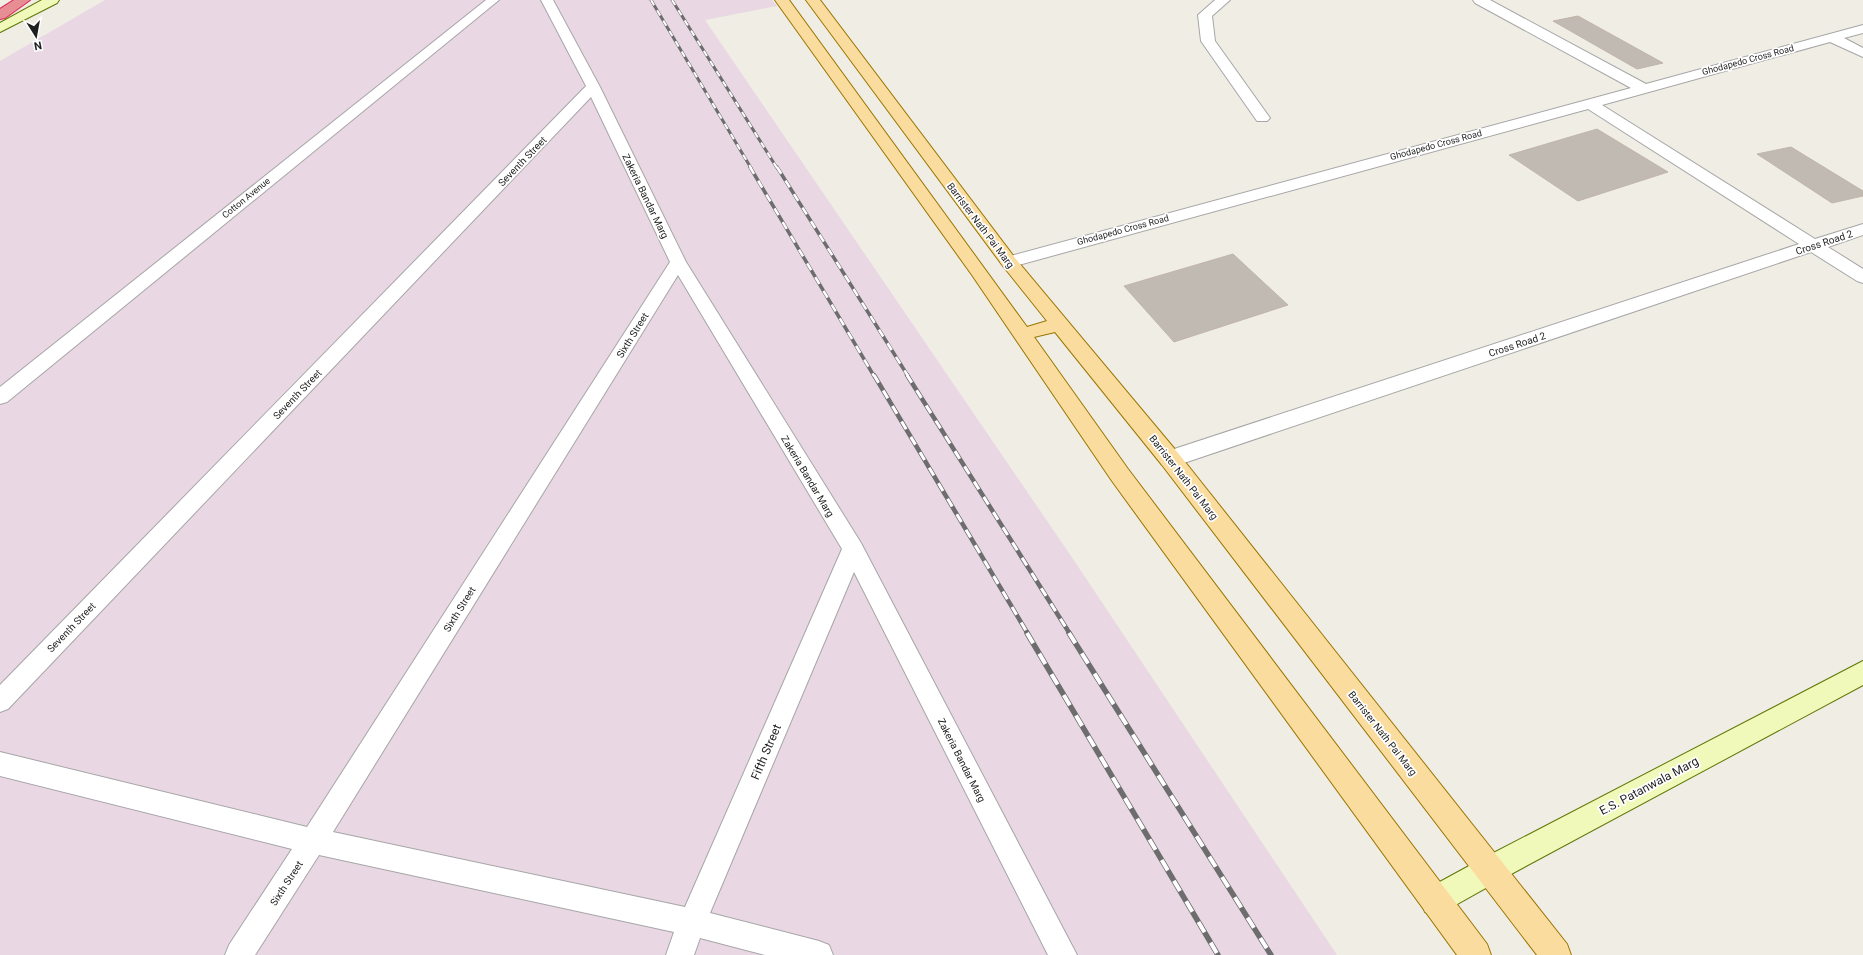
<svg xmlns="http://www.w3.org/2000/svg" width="1863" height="955" viewBox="0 0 1863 955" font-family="Roboto,sans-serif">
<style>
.industrial{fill:#e9d7e4}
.building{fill:#c0bab2;stroke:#c1b5a8}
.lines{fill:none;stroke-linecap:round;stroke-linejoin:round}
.lane-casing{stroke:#a6a6a6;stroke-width:2}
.street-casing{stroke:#a6a6a6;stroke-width:2}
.secondary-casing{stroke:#5f7705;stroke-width:2}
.primary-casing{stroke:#997601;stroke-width:2}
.highway-casing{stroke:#da2652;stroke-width:2}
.lane{fill:#fff;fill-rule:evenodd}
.street{fill:#fff;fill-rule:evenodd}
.secondary{fill:#f0f9ba;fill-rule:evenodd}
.primary{fill:#fbdc9f;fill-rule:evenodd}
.highway{fill:#e78e95;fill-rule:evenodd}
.rail-far3-casing{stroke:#6d6d6d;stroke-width:3}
.rail-far2-casing{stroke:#6d6d6d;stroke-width:3.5}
.rail-far1-casing{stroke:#6d6d6d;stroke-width:4.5}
.rail-casing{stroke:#6d6d6d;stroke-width:5.5}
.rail-far3{stroke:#fff;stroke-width:2;stroke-dasharray:6;stroke-linecap:butt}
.rail-far2{stroke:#fff;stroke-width:2.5;stroke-dasharray:8;stroke-linecap:butt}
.rail-far1{stroke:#fff;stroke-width:3;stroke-dasharray:9;stroke-linecap:butt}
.rail{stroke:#fff;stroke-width:4;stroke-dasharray:12;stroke-linecap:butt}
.labels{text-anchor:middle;stroke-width:3.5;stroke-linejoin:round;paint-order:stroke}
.far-street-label{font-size:9px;fill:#1f1f1f;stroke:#fff}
.street-label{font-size:10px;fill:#1f1f1f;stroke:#fff}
.near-street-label{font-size:12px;fill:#1f1f1f;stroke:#fff}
</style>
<rect width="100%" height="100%" fill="#f0ede5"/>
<path class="industrial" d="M105,0h667l5,6 -72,14 366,536 266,399h-1337v-894z"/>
<g class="building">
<path d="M1578,16l85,47 -26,6 -84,-48z"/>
<path d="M1597,129l71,43 -90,29 -69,-46z"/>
<path d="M1791,147l72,44v5l-31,7 -75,-49z"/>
<path d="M1233,254l55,51 -114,37 -50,-56z"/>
</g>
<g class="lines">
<defs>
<g id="lane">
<path d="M486,0h13l-492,402 -7,2v-17z"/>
<path d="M541,0h12l47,87 86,175 175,281 216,412h-29l-194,-383 -144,341 109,28 10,4 4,10h-68l-65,-17 -6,17h-28l8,-23 -355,-77 -64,100h-30l4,-10 63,-96 -292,-73v-24l307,75 363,-565 -79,-165 -583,612 -8,3v-27l586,-599zM678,275l164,274 -157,358 -352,-75z"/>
</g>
<g id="street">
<path d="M1215,0h15l-18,16 3,25 55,77 -3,3h-10l-56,-80 -3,-26z"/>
<path d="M1473,0h17l156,84 217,-59v8l-19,5 19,10v9l-33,-15 -228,63 213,134 48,-15v11l-35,12 35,22v14l-6,-2 -46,-29 -633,213 -8,2 -8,-2 -3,-6 3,-6 637,-209 -211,-135 -573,157 -6,2 -6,-2 -3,-4 3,-4 628,-170 -156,-85z"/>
</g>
<g id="secondary">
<path d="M42,0h17l-2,3 -57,29v-9z"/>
<path d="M1863,661v24l-363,195 -64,36 -11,-4 -4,-11 4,-11 55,-30z"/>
</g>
<path id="primary" d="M775,0h14l238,327 20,-6 -44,-55 -197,-266h14l195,258 163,195 389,491 4,11h-34l-375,-490 -107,-133 -21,5 94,132 359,475 4,11h-34l-345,-474 -140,-206z"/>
<path id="highway" d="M14,0h16l-25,18 -5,1v-10z"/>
</defs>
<use href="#lane" class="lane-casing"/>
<use href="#street" class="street-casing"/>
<use href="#secondary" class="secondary-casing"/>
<use href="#primary" class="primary-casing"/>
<use href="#highway" class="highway-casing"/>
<use href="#lane" class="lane"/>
<use href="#street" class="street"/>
<use href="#secondary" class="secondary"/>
<use href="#primary" class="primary"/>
<use href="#highway" class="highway"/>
<defs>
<g id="rail-far3">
<path d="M651,0l100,168"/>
<path d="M672,0l105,168"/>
</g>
<g id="rail-far2">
<path d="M750,167l124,209"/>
<path d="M777,167l131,209"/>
</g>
<g id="rail-far1">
<path d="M874,375l154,259"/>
<path d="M907,375l163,259"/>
</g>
<g id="rail">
<path d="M1027,633l191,322"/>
<path d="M1069,633l202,322"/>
</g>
</defs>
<use href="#rail-far3" class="rail-far3-casing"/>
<use href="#rail-far2" class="rail-far2-casing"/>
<use href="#rail-far1" class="rail-far1-casing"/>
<use href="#rail" class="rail-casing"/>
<use href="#rail-far3" class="rail-far3"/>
<use href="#rail-far2" class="rail-far2"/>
<use href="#rail-far1" class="rail-far1"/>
<use href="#rail" class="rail"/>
</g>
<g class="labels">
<g class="far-street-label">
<text transform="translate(1748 60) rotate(-15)" y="3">Ghodapedo Cross Road</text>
<text transform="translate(1436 145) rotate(-15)" y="3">Ghodapedo Cross Road</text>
<text transform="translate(246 198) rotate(-39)" y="3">Cotton Avenue</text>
<text transform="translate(1123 230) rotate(-15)" y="3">Ghodapedo Cross Road</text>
</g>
<g class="street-label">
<text transform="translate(522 161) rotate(-46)" y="4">Seventh Street</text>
<text transform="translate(646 196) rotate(64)" y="4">Zakeria Bandar Marg</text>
<text transform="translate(981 225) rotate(53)" y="4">Barrister Nath Pai Marg</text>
<text transform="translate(1824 242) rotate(-18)" y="4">Cross Road 2</text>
<text transform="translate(632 335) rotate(-58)" y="4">Sixth Street</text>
<text transform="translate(1517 344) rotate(-18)" y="4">Cross Road 2</text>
<text transform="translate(297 394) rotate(-46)" y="4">Seventh Street</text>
<text transform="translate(808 476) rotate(59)" y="4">Zakeria Bandar Marg</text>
<text transform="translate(1184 477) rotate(52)" y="4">Barrister Nath Pai Marg</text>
<text transform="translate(459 609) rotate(-58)" y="4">Sixth Street</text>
<text transform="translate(71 627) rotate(-46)" y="4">Seventh Street</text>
<text transform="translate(1383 733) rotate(52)" y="4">Barrister Nath Pai Marg</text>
<text transform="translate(962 760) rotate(63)" y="4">Zakeria Bandar Marg</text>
<text transform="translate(286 883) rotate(-57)" y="4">Sixth Street</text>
</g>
<g class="near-street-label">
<text transform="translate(766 752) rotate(-67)" y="4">Fifth Street</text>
<text transform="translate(1649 786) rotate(-28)" y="4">E.S. Patanwala Marg</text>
</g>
</g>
<g transform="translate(36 36) rotate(169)" stroke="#ffffff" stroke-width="3" paint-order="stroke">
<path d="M0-3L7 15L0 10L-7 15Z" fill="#1f1f1f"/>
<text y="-6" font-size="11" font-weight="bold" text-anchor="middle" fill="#1f1f1f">N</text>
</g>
</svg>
